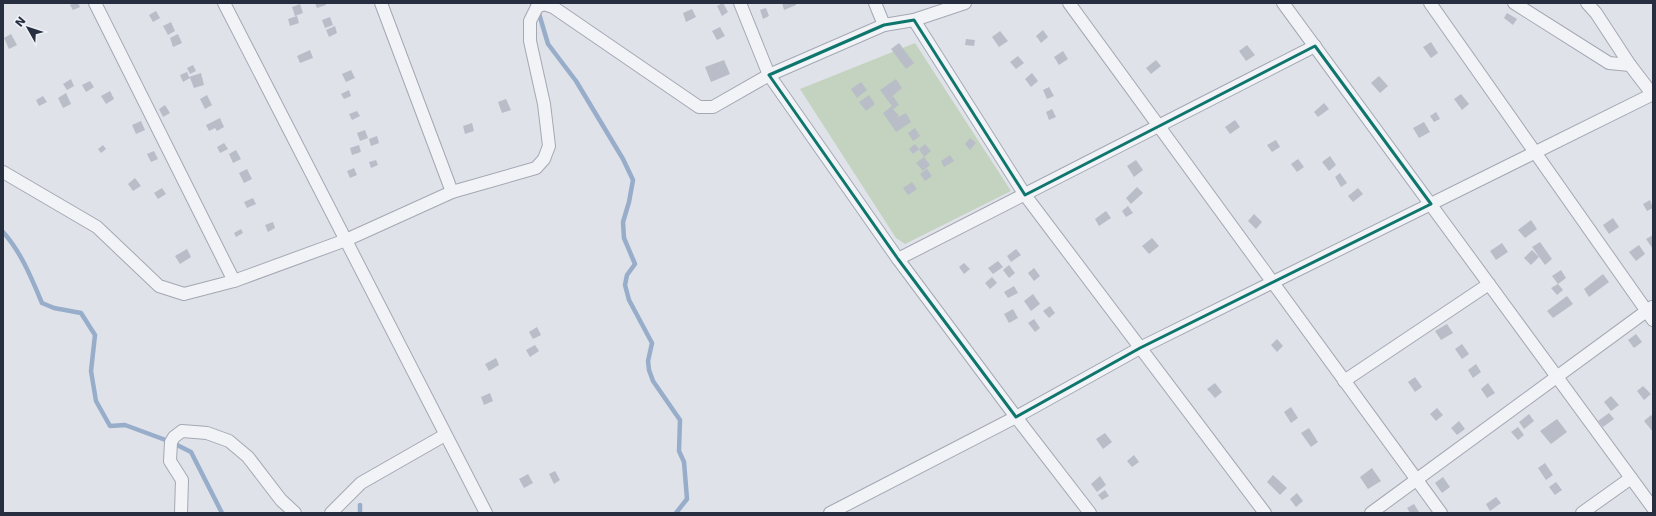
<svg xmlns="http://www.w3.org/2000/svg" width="1656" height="516" viewBox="0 0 1656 516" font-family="'DejaVu Sans',sans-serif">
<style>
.green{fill:#c3d3bf}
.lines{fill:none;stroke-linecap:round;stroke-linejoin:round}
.stream{stroke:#98adca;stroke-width:4.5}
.building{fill:#b9bdc8}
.minor-casing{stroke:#a4a8b3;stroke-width:14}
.minor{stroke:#f1f3f7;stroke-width:12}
.marked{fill:none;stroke:#0f766e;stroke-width:3;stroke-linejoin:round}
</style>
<rect width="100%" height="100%" fill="#dfe2e9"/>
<path class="green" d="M915,43l96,148 -106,53 -9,-6 -96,-149z"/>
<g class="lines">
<g class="stream">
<path d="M532,3l5,4 11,37 28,37 47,78 10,21 -4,22 -6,20 1,16 11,26 -8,11 -2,10 4,15 23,43 -4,18 1,9 4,11 27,39 -1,31 5,11 3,37 -11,14"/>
<path d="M3,232c18,20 28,45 39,71l12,5 27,5 14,22 -4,36 5,30 14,25 15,-1 46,17 20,10 31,61"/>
<path d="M360,513v-8"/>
</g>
</g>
<g class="building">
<path d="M73,3h5l2,4 -7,3 -3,-5z"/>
<path d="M315,3h10l1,2 -9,3z"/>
<path d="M723,3l5,9 -6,4 -5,-10z"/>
<path d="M782,3h14v2l-12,5z"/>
<path d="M300,4l3,9 -8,3 -3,-9z"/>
<path d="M766,8l3,8 -6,3 -3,-9z"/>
<path d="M692,9l4,8 -10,5 -3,-9z"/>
<path d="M156,11l4,7 -7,4 -4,-7z"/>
<path d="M1507,13l10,6 -4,6 -9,-7z"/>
<path d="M297,16l2,7 -9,3 -2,-7z"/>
<path d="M330,17l3,8 -8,3 -3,-8z"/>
<path d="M171,22l4,9 -7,4 -5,-9z"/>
<path d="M335,26l2,7 -8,4 -3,-7z"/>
<path d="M720,27l5,9 -8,4 -5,-9z"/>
<path d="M1043,30l5,7 -7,6 -5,-7z"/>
<path d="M1000,31l8,10 -9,6 -7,-10z"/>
<path d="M11,34l6,11 -8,4 -5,-11z"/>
<path d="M178,34l4,9 -9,4 -3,-9z"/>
<path d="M966,39l9,1 -1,6 -9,-1z"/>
<path d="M1431,42l7,11 -7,5 -8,-11z"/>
<path d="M899,43l15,20 -8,6 -15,-20z"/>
<path d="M1247,45l8,10 -9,6 -7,-10z"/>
<path d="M310,50l3,8 -13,5 -3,-7z"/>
<path d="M1063,51l5,8 -9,6 -5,-8z"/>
<path d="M1018,56l6,7 -8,6 -6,-7z"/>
<path d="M724,60l6,14 -19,8 -6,-15z"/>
<path d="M1156,60l5,6 -10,8 -5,-6z"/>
<path d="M193,65l3,6 -6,3 -3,-6z"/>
<path d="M351,70l4,8 -9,4 -4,-8z"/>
<path d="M187,72l2,5 12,-4 3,12 -10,3 -4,-10 -7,4 -3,-7z"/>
<path d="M1032,73l6,8 -7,6 -6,-8z"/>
<path d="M1379,76l9,10 -8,7 -9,-10z"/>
<path d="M71,79l3,7 -7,4 -4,-6z"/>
<path d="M896,79l6,9 -13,11 4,-3 6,9 -6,4 6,7 -4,3 11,-6 5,9 -15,10 -13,-19 9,-7 -12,-16z"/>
<path d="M90,81l4,6 -8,5 -4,-7z"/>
<path d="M861,82l6,8 -10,8 -6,-9z"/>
<path d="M1049,87l5,9 -7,3 -4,-9z"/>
<path d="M349,90l2,6 -7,3 -3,-5z"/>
<path d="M110,91l4,8 -8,5 -5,-8z"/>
<path d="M66,93l5,11 -8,4 -5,-10z"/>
<path d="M1461,94l8,10 -7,6 -8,-11z"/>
<path d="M207,95l5,10 -7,4 -5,-10z"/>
<path d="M869,95l6,9 -9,7 -7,-9z"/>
<path d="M43,96l4,6 -8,4 -3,-6z"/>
<path d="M506,99l5,11 -9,3 -4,-11z"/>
<path d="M1324,103l5,6 -11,8 -4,-5z"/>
<path d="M165,105l5,8 -7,4 -4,-8z"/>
<path d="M1052,109l4,8 -7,3 -3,-8z"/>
<path d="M357,111l3,5 -8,4 -3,-6z"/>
<path d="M1436,112l4,7 -6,3 -4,-6z"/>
<path d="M220,118l4,9 -7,4 -2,-3 -6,3 -3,-6z"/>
<path d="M1235,120l5,7 -10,7 -5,-7z"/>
<path d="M141,121l4,9 -9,4 -4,-9z"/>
<path d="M1424,122l6,10 -11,6 -6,-10z"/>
<path d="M472,123l2,8 -9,3 -2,-8z"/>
<path d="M915,128l5,8 -7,5 -5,-8z"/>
<path d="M365,130l3,8 -8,3 -3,-8z"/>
<path d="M377,136l2,7 -8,3 -2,-7z"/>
<path d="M970,138l6,5 -6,7 -5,-6z"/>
<path d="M1276,140l4,7 -8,5 -5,-7z"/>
<path d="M224,143l4,6 -8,4 -3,-6z"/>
<path d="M915,144l4,5 -6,5 -4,-5z"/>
<path d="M925,144l6,7 -7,6 -5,-8z"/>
<path d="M103,145l3,4 -5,4 -3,-4z"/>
<path d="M359,145l2,7 -9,3 -2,-7z"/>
<path d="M236,150l5,9 -8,4 -4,-9z"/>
<path d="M154,151l4,8 -7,3 -4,-8z"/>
<path d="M950,155l4,6 -10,6 -3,-6z"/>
<path d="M1330,156l6,9 -7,6 -7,-9z"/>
<path d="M924,157l6,8 -7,6 -7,-8z"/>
<path d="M1298,159l6,8 -7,5 -6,-8z"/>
<path d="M376,160l2,5 -7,3 -2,-6z"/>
<path d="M1136,160l7,10 -9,7 -7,-11z"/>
<path d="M354,168l3,7 -7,3 -3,-7z"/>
<path d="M247,169l5,10 -8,4 -5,-10z"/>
<path d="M927,169l5,7 -7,5 -5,-7z"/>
<path d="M1340,173l7,10 -6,4 -6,-10z"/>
<path d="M135,178l6,8 -8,5 -5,-7z"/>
<path d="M912,182l5,7 -9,6 -5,-7z"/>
<path d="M1137,187l6,6 -12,11 -5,-6z"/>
<path d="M162,188l4,6 -8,5 -4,-6z"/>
<path d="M1358,188l5,6 -10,8 -5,-6z"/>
<path d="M253,198l3,6 -9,4 -3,-6z"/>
<path d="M1650,200l3,8 -6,3 -4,-7z"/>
<path d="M1128,206l5,7 -7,4 -4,-6z"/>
<path d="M1106,211l5,7 -12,8 -4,-7z"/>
<path d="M1254,214l8,8 -6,7 -8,-8z"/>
<path d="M1613,218l6,9 -10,7 -6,-9z"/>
<path d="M1531,220l6,9 -12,9 -7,-8z"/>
<path d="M273,222l2,6 -7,4 -3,-7z"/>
<path d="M241,229l2,4 -7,4 -2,-4z"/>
<path d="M1653,235v14l-7,-10z"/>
<path d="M1152,238l7,8 -10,8 -7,-8z"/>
<path d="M1540,242l12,17 -7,6 -13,-18z"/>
<path d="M1502,243l6,9 -12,8 -6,-9z"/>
<path d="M1639,245l6,9 -9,7 -7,-9z"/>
<path d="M187,249l4,8 -11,7 -5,-8z"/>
<path d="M1016,249l5,6 -10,7 -4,-6z"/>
<path d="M1532,250l7,7 -8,8 -7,-7z"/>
<path d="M998,261l5,6 -10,7 -5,-6z"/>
<path d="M964,263l6,6 -6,5 -5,-7z"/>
<path d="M1009,265l6,8 -6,5 -6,-8z"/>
<path d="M1034,268l6,8 -6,5 -6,-8z"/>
<path d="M1561,270l5,8 -8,6 5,6 -6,5 -6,-7 7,-4 -6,-8z"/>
<path d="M1603,274l6,8 -20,15 -5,-8z"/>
<path d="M992,277l5,6 -7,6 -5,-6z"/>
<path d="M1014,286l4,7 -10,5 -4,-6z"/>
<path d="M1033,294l7,10 -9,7 -7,-10z"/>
<path d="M1567,296l6,8 -20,14 -6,-7z"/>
<path d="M1050,306l5,7 -6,5 -6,-7z"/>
<path d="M1013,309l5,9 -9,5 -5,-9z"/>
<path d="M1034,319l6,9 -5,4 -7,-9z"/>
<path d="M1447,324l6,9 -12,7 -6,-9z"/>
<path d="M537,327l4,8 -8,4 -4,-7z"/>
<path d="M1636,334l6,8 -8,6 -6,-8z"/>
<path d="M1277,339l6,7 -6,6 -6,-7z"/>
<path d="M1462,344l7,10 -7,5 -7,-10z"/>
<path d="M535,345l4,6 -9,6 -4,-7z"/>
<path d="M496,358l3,7 -10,6 -4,-7z"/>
<path d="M1476,364l5,8 -8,6 -5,-8z"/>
<path d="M1415,377l7,10 -7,5 -7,-10z"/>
<path d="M1215,383l7,9 -7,6 -8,-9z"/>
<path d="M1488,383l7,10 -8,5 -6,-9z"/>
<path d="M1643,386l8,8 -7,6 -7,-9z"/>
<path d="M490,393l3,8 -9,4 -3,-8z"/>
<path d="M1611,396l8,9 -8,6 -7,-9z"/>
<path d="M1291,407l7,11 -7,5 -7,-11z"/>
<path d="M1437,408l6,7 -7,6 -6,-7z"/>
<path d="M1609,413l5,6 -11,8 -5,-6z"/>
<path d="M1529,414l5,7 -10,8 -5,-7z"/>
<path d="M1651,415l2,2v15l-9,-11z"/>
<path d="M1557,419l10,13 -16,12 -11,-13z"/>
<path d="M1459,421l6,8 -8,6 -6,-7z"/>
<path d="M1518,427l6,8 -6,5 -7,-8z"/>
<path d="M1309,428l9,14 -7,5 -10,-14z"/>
<path d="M1105,433l7,9 -9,7 -7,-10z"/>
<path d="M1134,455l5,7 -7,5 -5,-6z"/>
<path d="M1545,463l8,12 -7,5 -8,-12z"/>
<path d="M1372,468l9,13 -13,8 -8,-12z"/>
<path d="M555,471l5,9 -6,4 -5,-10z"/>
<path d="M528,474l5,9 -9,5 -5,-9z"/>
<path d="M1273,475l14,13 -7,7 -13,-13z"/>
<path d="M1100,476l6,9 -9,7 -6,-8z"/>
<path d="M1443,477l7,10 -8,6 -7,-10z"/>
<path d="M1556,482l6,8 -7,5 -6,-8z"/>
<path d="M1105,490l4,6 -7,4 -4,-5z"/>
<path d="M1297,493l6,8 -7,6 -6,-8z"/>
<path d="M1496,497l5,6 -11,8 -4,-7z"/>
<path d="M1414,504l5,8 -1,1h-8l-3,-5z"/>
</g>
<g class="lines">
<defs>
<g id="minor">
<path d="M95,3l139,278"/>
<path d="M224,3l262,510"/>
<path d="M381,3l71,189"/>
<path d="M740,3l29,72 129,184 118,158 74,96"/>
<path d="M875,3l9,22"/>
<path d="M1069,3l372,510"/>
<path d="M1283,3l370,505"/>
<path d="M1430,3l223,317"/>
<path d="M1514,3l95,60 21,2"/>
<path d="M1587,3l9,10 34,52 23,30"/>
<path d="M914,20l111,175 240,318"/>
<path d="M3,172l94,55 62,59 25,8 50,-13 112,-41 106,-48 84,-24 8,-9 5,-13 -5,-42 -14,-63v-20l7,-14 7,-3 9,3 146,100h14l56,-32 115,-50 30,-5 51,-17"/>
<path d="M898,259l417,-213"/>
<path d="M1344,381l145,-97"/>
<path d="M181,513l1,-33 -12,-19 1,-19 3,-5 8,-6 25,2 22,8 19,16 33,43 14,13"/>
<path d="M331,513l30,-30 84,-48"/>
<path d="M830,513l186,-96 124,-69 513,-254"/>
<path d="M1371,513l281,-206"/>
<path d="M1582,513l49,-35"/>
</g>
</defs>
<use href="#minor" class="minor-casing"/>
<use href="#minor" class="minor"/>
</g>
<path class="marked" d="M914,20l111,175 290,-149 116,158 -291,144 -124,69 -118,-158 -129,-184 115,-50z"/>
<rect width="1656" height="516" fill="none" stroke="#272e40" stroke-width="8"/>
<g transform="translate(28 28) rotate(309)" stroke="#eef1f6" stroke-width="3" paint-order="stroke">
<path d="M0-3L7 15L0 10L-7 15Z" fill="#272e40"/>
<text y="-6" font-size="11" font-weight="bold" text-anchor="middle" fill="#272e40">N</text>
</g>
</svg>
